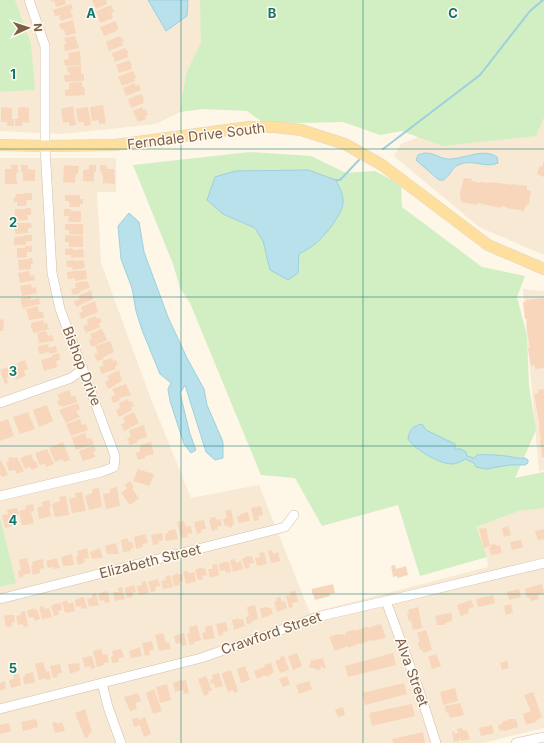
<svg xmlns="http://www.w3.org/2000/svg" width="544" height="743" viewBox="0 0 544 743" font-family="Inter,sans-serif">
<style>
.residential{fill:#f7e9d4}
.green{fill:#d2eec3}
.water{fill:#b8e1eb;stroke:#9dd0de}
.lines{fill:none;stroke-linecap:round;stroke-linejoin:round}
.stream{stroke:#9dd0de;stroke-width:2}
.building{fill:#f7d6bb}
.minor-casing{stroke:#d3beaa;stroke-width:10}
.major-casing{stroke:#ddd5cf;stroke-width:12}
.minor{stroke:#fff;stroke-width:9}
.major{stroke:#ffdf9d;stroke-width:11}
.grid{fill:none;stroke:#0f766e;stroke-width:1;stroke-opacity:0.55}
.labels{text-anchor:middle;stroke-width:3;stroke-linejoin:round;paint-order:stroke}
.street-label{font-size:14px;fill:#7c5d48;stroke:#fffaef}
.grid-label{font-size:13px;text-anchor:middle;font-weight:bold;fill:#0f766e;stroke:#fffaef;stroke-width:3;stroke-linejoin:round;paint-order:stroke}
</style>
<rect width="100%" height="100%" fill="#fef6e7"/>
<g class="residential">
<path d="M15,0h198l3,16 -30,57 -6,39 -24,12 -94,10 -62,-3v-39l34,-2 -3,-47z"/>
<path d="M544,117v138l-65,-28 -85,-71 7,-12 20,-8z"/>
<path d="M0,158h116v34h-19l4,71 50,136 40,99 68,-13 51,128 178,-46 -1,-10 -12,-30 44,-16 25,-3v220l-61,15h-483z"/>
<path d="M523,289l21,2v179l-5,1z"/>
</g>
<g class="green">
<path d="M0,0h15l16,43 4,47 -35,2z"/>
<path d="M200,0h344v117l-8,19 -93,10 -42,-15 -21,4 -37,-13 -45,1 -37,-2 -14,-10 -45,-2 -22,3 6,-39 15,-30z"/>
<path d="M250,152l61,4 35,17 29,-2 26,14 1,22 80,60 43,9 -8,21 10,39 2,50 7,44 -21,48 29,-6v36l-25,3 -43,16 11,30 -67,19 -22,-71 -76,21 -27,-48 -34,-3 -71,-172 -10,-15 -7,-24 -40,-99z"/>
<path d="M0,518l16,65 -16,4z"/>
</g>
<g class="water">
<path d="M148,0h40l-1,16 -21,15z"/>
<path d="M424,153c10,-1 17,7 27,6 15,-1 33,-11 46,-2l1,6c-13,6 -26,-5 -40,2 -7,4 -8,11 -15,15h-4l-23,-20 2,-5z"/>
<path d="M308,170l28,10c3,7 8,15 7,23 -1,12 -19,34 -28,41 -5,4 -11,7 -16,10l-1,19 -10,7 -18,-10 -7,-29 -8,-13 -32,-14 -16,-14 8,-23 20,-6z"/>
<path d="M129,213l10,9 5,30 24,65 19,41 17,31 3,16 16,37v16l-8,2 -9,-8 -21,-67 -5,8 10,41 6,16 -5,3 -7,-9 -14,-43 -2,-12 3,-6 -11,-9 -18,-44 -6,-19 -4,-23 -11,-29 -3,-33z"/>
<path d="M422,424l4,6 29,14v5h6l5,3 1,4 7,2 3,-3c9,-1 20,0 29,1 8,1 12,3 19,2l3,2v3l-3,2h-16l-23,4 -10,-2 -2,-4 -9,-4c-4,3 -9,5 -14,5 -13,-1 -37,-15 -43,-25 1,-9 5,-13 14,-15z"/>
</g>
<g class="lines">
<g class="stream">
<path d="M383,149l97,-74 50,-64 13,-11"/>
<path d="M336,180h4l19,-20"/>
</g>
</g>
<g class="building">
<path d="M51,0h14l1,4 -10,3 -2,-6 -3,1z"/>
<path d="M92,0h14l1,4 -11,5z"/>
<path d="M71,4l2,5 -3,1 3,7 -12,4 -2,-4 2,-1v-1l-6,1 -2,-6z"/>
<path d="M111,5l3,7 -3,1 2,5 -13,5 -4,-12z"/>
<path d="M73,20l3,13 -10,3 -2,-7 -3,1 -2,-6z"/>
<path d="M116,21l2,8 -2,1 1,1 -13,5 -4,-9z"/>
<path d="M75,36l4,12 -14,3 -1,-6 2,-1 -2,-6z"/>
<path d="M120,36l4,5 -2,1 1,3 -14,6 -3,-9z"/>
<path d="M125,48l4,5h-2l1,4 -13,5 -3,-9z"/>
<path d="M80,51l1,14 -16,1 -1,-6 5,-1 -1,-6z"/>
<path d="M129,60l3,5h-1l1,4 -13,4 -3,-8z"/>
<path d="M81,66v8h3v7l-19,1 -1,-7h6v-3l-2,1 -1,-6z"/>
<path d="M133,71l3,7 -2,1 1,2 -13,5 -4,-9z"/>
<path d="M82,82v5h2l1,8 -20,1v-6l4,-1v-6z"/>
<path d="M134,83l2,3 3,-1 2,5 -15,6 -3,-8z"/>
<path d="M141,94l3,5 -1,1 1,3 -13,5 -3,-9z"/>
<path d="M103,105l3,18 -7,1v-4l-7,1 -2,-14z"/>
<path d="M73,106l3,19 -7,1v-4l-6,1 -2,-14z"/>
<path d="M1,107l11,1v11h2v7h-7v-4h-6z"/>
<path d="M22,107l7,1v15l-7,-1v4h-7v-7h3v-11z"/>
<path d="M88,107l3,18 -7,1v-4h-6l-2,-13z"/>
<path d="M142,107l1,3 2,-1 3,6 -3,1 1,3 -8,3 -5,-11z"/>
<path d="M544,161v16l-7,-3 3,-8 2,1z"/>
<path d="M11,165h7v8h-2l1,11h-12v-15h6z"/>
<path d="M21,165h7v4l7,1v11h-12v-9h-2z"/>
<path d="M64,165l15,1 -1,8h-2l-1,8 -1,1 -11,-1z"/>
<path d="M89,165h7v7h-2v9l-7,1 -1,-1h-3v-11l6,-1z"/>
<path d="M100,165h6l1,4h7l1,15 -12,-1v-8h-1v-3h-2z"/>
<path d="M464,178l8,1 -1,2 9,2v-1l11,1 1,-1 19,3v-1l16,2v4l4,1 -2,13h-2l-1,3 -1,-1 -1,5 -17,-3v-1l-6,-1 -1,2 -22,-5 -1,2 -16,-3 -1,-9z"/>
<path d="M24,193h8v7h-5l-1,6h-9v-4h-3v-5h2v-3h8z"/>
<path d="M65,195h15v4h3v5h-3v3h-10l-1,-6h-4z"/>
<path d="M26,208h5v7h-5l2,2v3l-13,1v-12h11z"/>
<path d="M64,209h7v2h10v11h-12l-1,-3 2,-3h-6z"/>
<path d="M17,223h14l1,5h-4v5l-13,1v-9z"/>
<path d="M65,224h18v11l-14,-1v-4h-4z"/>
<path d="M24,235h8v6l-6,1v3h-12v-8l10,-1z"/>
<path d="M65,235l18,1v11h-14v-5h-4z"/>
<path d="M25,246h7v6h-5v5l-10,1v-10h8z"/>
<path d="M73,248v2l10,-1 1,8 -13,1v-3h-6v-6z"/>
<path d="M29,258h3l1,6h-2v5l-12,1 -1,-10 11,-1z"/>
<path d="M74,260v1l10,-1 1,8 -12,2 -1,-3h-5l-1,-6z"/>
<path d="M86,270l1,9 -12,2v-3l-7,1 -1,-7z"/>
<path d="M29,271l1,5 4,-1 1,5 -15,3 -2,-10z"/>
<path d="M87,281l3,6 -1,1 -9,3 1,2 -8,2 -2,-6 5,-1 -1,-5z"/>
<path d="M31,284l1,4 4,-1 1,6 -15,3 -2,-10z"/>
<path d="M91,290l2,9 -17,8 -2,-6 6,-2 -2,-3z"/>
<path d="M31,296v4l8,-2 1,6 -17,4 -2,-5v-5z"/>
<path d="M544,298v70l-9,1v-4l-4,1 -3,-17 2,-1 -4,-23h1v-6h-2l-2,-17h3v-2z"/>
<path d="M95,301l3,11 -17,7 -2,-6 4,-1 -2,-5z"/>
<path d="M38,306l1,6h4l1,6 -15,2 -3,-11z"/>
<path d="M96,316l1,3 3,-1 2,4 -3,1 1,4 -14,6 -3,-7 4,-1 1,-2 -1,-4z"/>
<path d="M0,319l4,1 -1,11h-3z"/>
<path d="M43,320l1,4 3,-1 2,6 -15,4 -3,-5v-5z"/>
<path d="M102,329l5,11 -16,7 -2,-7 3,-1 -2,-5z"/>
<path d="M46,331l2,5 4,-1 2,6 -15,2 -2,-10z"/>
<path d="M110,341l4,11 -11,5 1,2 -7,2 -3,-7 4,-1 -3,-7z"/>
<path d="M48,344l1,4 7,-2 1,6 -8,2v-2l-8,2 -2,-1 -1,-7z"/>
<path d="M59,353l1,7 -4,1 1,6 -13,4 -3,-11 11,-3v-2z"/>
<path d="M112,358l1,3 3,-1 2,5 -3,1 1,3 -14,5 -3,-7 4,-1 -1,-5z"/>
<path d="M25,360l3,9 -4,2 2,5 -10,4 -2,-6 -2,1 -4,-8 8,-3 3,4 -2,-5z"/>
<path d="M7,367l3,8 -3,3 1,5 -3,1 -5,-14z"/>
<path d="M119,370l3,11 -14,8 -3,-7 4,-2 -2,-4z"/>
<path d="M126,384l5,11 -12,3 1,2 -7,3 -2,-6 4,-2 -3,-6z"/>
<path d="M544,389v68h-2l-2,-17h1l-2,-11h1l-1,-8 -5,-27 4,-1v-3z"/>
<path d="M69,390l3,7 3,-2 2,7 -15,5 -1,-2 -2,1 -2,-5 3,-1 -3,-5z"/>
<path d="M128,399l1,3 3,-1 2,5 -3,1 1,3 -13,7 -3,-7 4,-2 -1,-5z"/>
<path d="M78,403l2,6 -4,2 4,6 -14,6 -7,-13z"/>
<path d="M47,405l6,16 -14,6 -6,-17z"/>
<path d="M28,412l7,17 -15,5 -7,-17z"/>
<path d="M134,412l5,11 -15,8 -3,-7 4,-1 -2,-6z"/>
<path d="M8,419l6,17 -14,5v-19z"/>
<path d="M80,419l2,6 4,-1 2,6 -17,6 -5,-12z"/>
<path d="M144,425l3,12 -10,3 1,2 -8,3 -3,-7 4,-1 -2,-7z"/>
<path d="M85,433l2,6 4,-1 3,6 -18,6 -4,-12z"/>
<path d="M63,442l7,18 -6,2 -2,-3 -7,3 -6,-14z"/>
<path d="M151,442l3,12 -9,2v2l-7,2 -2,-7 4,-1v-7z"/>
<path d="M94,445l2,6 -3,1 2,5 -12,4 -4,-10z"/>
<path d="M47,449l7,15 -8,3 -1,-4 -4,2 -2,-1 -4,-11z"/>
<path d="M31,454l3,8 2,-1 2,6 -6,3 -2,-3 -5,2 -5,-11z"/>
<path d="M13,457v2l4,-2 7,14 -7,3 -2,-4 -6,1 -3,-9 3,-1 -1,-3z"/>
<path d="M0,460h1l7,15 -6,2 -2,-3z"/>
<path d="M138,469l15,5 1,2 -5,10 -16,-5z"/>
<path d="M130,481l4,6 -2,2 7,9 -9,7 -9,-12 6,-5 -2,-3z"/>
<path d="M117,487l3,19 -14,3 -3,-15 7,-1v-4z"/>
<path d="M99,488l3,19 -13,3 -4,-14 7,-3v-4z"/>
<path d="M82,492l4,19 -14,2 -3,-14 7,-2 -1,-4z"/>
<path d="M66,496l3,19 -14,2 -3,-13 8,-3 -1,-4z"/>
<path d="M49,500l2,7 -2,1 2,8 -12,3 -2,-11 4,-2 1,1h1l-1,-5z"/>
<path d="M33,504l1,7 -3,1 3,11 -7,2h-5l-3,-14 7,-2 -1,-3z"/>
<path d="M261,506l2,9 -5,1 1,4 -5,1 -3,-13z"/>
<path d="M17,508l2,7 -5,1 2,9 -11,3 -3,-13 4,-1 2,2 -1,-6z"/>
<path d="M231,509l3,15 -2,1v2l-3,1 -1,-3 -3,1 -2,-7 4,-1 -2,-7z"/>
<path d="M248,512l2,9 -11,2 -2,-7h4l-1,-2z"/>
<path d="M215,517l2,3 3,-1 2,6 -5,2 1,2 -6,2 -3,-10 1,-1v-2z"/>
<path d="M204,520l2,9 -5,1v3l-4,1 -3,-12z"/>
<path d="M184,521l2,6 5,-1 1,7 -5,1 1,3 -7,1 -4,-16z"/>
<path d="M508,526l3,9 -7,2 -2,-9z"/>
<path d="M486,528l4,18 -6,2 -5,-19z"/>
<path d="M175,529l3,10 -12,2 -1,-7 3,-1v-2z"/>
<path d="M544,529v10l-6,1 -3,-9z"/>
<path d="M162,533l1,7 -5,1 1,3 -6,1 -2,-10z"/>
<path d="M145,534l3,9 -6,1 1,3 -7,2 -2,-12z"/>
<path d="M127,538l2,4h3l2,6 -4,1 1,2 -8,1 -2,-12z"/>
<path d="M521,540l2,7 -11,3 -2,-8z"/>
<path d="M116,543l3,11h-12l-2,-8z"/>
<path d="M495,544l1,2 4,-1 2,8 -11,2 -2,-7 2,-1 -1,-2z"/>
<path d="M87,548l2,10 -5,1 1,3 -7,3 -2,-9 2,-1 -1,-4z"/>
<path d="M100,548l3,10 -11,1 -2,-7z"/>
<path d="M272,550l1,4 5,-2 2,9 -9,2 -3,-12z"/>
<path d="M264,552l3,12 -10,2 -2,-8 5,-1 -1,-4z"/>
<path d="M72,554l2,11 -11,1 -2,-9z"/>
<path d="M248,556l1,1 3,-1 2,7 -5,1 1,3 -5,2 -3,-10z"/>
<path d="M27,558l4,15 -8,2 1,1 -5,2 -1,-7 3,-1 -2,-10z"/>
<path d="M57,558l3,10 -6,1 -1,-2 -5,1 -2,-7z"/>
<path d="M43,559l1,9 -4,1v4l-7,2 -2,-9 2,-1 -1,-3z"/>
<path d="M235,559l1,4 5,-2 2,8 -10,3 -3,-12z"/>
<path d="M226,561v1h3l2,10 -5,1 -1,-3 -5,1 -1,-7z"/>
<path d="M217,564l2,11 -9,3 -2,-9h5l-1,-4z"/>
<path d="M395,565l1,4 10,-3 2,9 -10,3 -1,-2 -4,1 -2,-11z"/>
<path d="M202,567v2l3,-1 2,7 -5,1 1,3 -5,1 -3,-10z"/>
<path d="M188,571l1,3 5,-2 2,9 -10,3 -3,-12z"/>
<path d="M178,573v2l4,-1 1,6 -4,2 1,3 -6,1 -2,-10z"/>
<path d="M170,575l3,12 -10,2 -2,-8 5,-1 -1,-3z"/>
<path d="M158,579l2,7 -5,1 1,4 -5,1 -3,-10z"/>
<path d="M146,581l3,12 -10,2 -2,-9 5,-1v-3z"/>
<path d="M333,584l2,9 -6,1 1,2 -15,4 -2,-6h-1v-5z"/>
<path d="M542,584l2,9 -6,2 1,4 -8,2 -2,-4 -2,1 -2,-9z"/>
<path d="M134,585l2,7 -4,1 1,4 -6,1 -2,-10z"/>
<path d="M122,587l3,12 -10,2 -2,-9h6l-1,-4z"/>
<path d="M519,589l2,8 -12,3 -2,-8z"/>
<path d="M295,590l3,12 -6,1 1,4 -4,1 -3,-12 5,-1 -1,-3z"/>
<path d="M105,591v1l3,-1 2,11 -5,1 -1,-3 -4,1 -2,-7z"/>
<path d="M96,593l3,12 -10,2 -2,-8 5,-1v-3z"/>
<path d="M493,595l2,8 -17,4 -2,-8z"/>
<path d="M82,597h2l3,11 -6,1v-3l-5,1 -1,-7z"/>
<path d="M280,597l2,5 3,-1 2,7 -10,4 -3,-10 3,-1 -1,-3z"/>
<path d="M67,600l1,4 5,-2 2,9 -10,2 -3,-11z"/>
<path d="M471,600l3,7 -6,2 1,4 -8,3 -4,-11z"/>
<path d="M57,603v1l4,-1 1,7 -4,1 1,3 -5,2 -3,-10z"/>
<path d="M511,604l2,8 -7,3 -2,-9z"/>
<path d="M255,605l3,14 -6,2v2l-5,1 -1,-7 3,-1 -2,-9z"/>
<path d="M43,606l1,3 5,-1 3,9 -10,2 -3,-12z"/>
<path d="M267,607l1,1h3l2,6 -11,4 -2,-10z"/>
<path d="M418,607l4,21 -9,2 -2,-9h-2l-2,-7h2l-1,-4z"/>
<path d="M34,608v2l3,-1 3,10 -5,2 -1,-4 -5,1 -2,-7z"/>
<path d="M25,611l3,15 -4,1 -1,-3 -5,1 -2,-9 5,-1v-3z"/>
<path d="M450,613l1,1h1v7l-7,2v2h-8l-2,-9z"/>
<path d="M6,615h8l1,7 -4,1 1,3 -6,1 -2,-10z"/>
<path d="M239,618v2l4,-1 2,7 -11,4 -2,-10z"/>
<path d="M226,622l2,9 -5,1v3l-4,1 -3,-12z"/>
<path d="M378,624l1,1 2,-1 5,13 -7,3v-1l-6,2 -1,-1 -12,4v-1l-12,5 -1,-2 -12,5 -6,-14 8,-3v1l3,-1 1,1 3,-1v1h2l-1,-2 4,-2 6,-1 1,1 9,-4h4v1z"/>
<path d="M197,625l4,15 -7,2v2l-4,1 -3,-11 3,-1 -1,-6z"/>
<path d="M212,625l3,13 -11,2 -2,-7 4,-1 -1,-5z"/>
<path d="M426,630l6,20 -9,3 -1,-4 -2,1 -2,-7 2,-1 -3,-9z"/>
<path d="M163,633l3,10 3,-1 2,7 -12,2 -4,-16z"/>
<path d="M184,633l3,12 -6,1v-3l-5,1 -2,-8z"/>
<path d="M152,641l2,9 -5,1 1,4 -5,1 -3,-13z"/>
<path d="M140,647l2,9 -11,2 -2,-7z"/>
<path d="M101,649l2,6 4,-1 2,8 -5,1v2l-7,2 -4,-16z"/>
<path d="M121,649l3,8 -6,2 1,3 -7,1 -1,-6 2,-1 -1,-5z"/>
<path d="M297,653l5,13 -9,4 -5,-14z"/>
<path d="M393,653l3,12 -48,12 -3,-11z"/>
<path d="M436,654l5,12 -9,3 -4,-12z"/>
<path d="M92,656l3,12 -4,1 -1,-3 -5,1 -3,-9z"/>
<path d="M284,656l5,14 -9,3 -5,-12 5,-2v-2z"/>
<path d="M323,658l3,10h-3l-1,-2 -2,1 1,2 -5,1 -1,-2h-5l-1,-4h2l-1,-3z"/>
<path d="M507,661l2,7 -7,2 -2,-7z"/>
<path d="M43,662l3,10 3,-1 2,8 -5,1v-2l-7,2 -4,-16z"/>
<path d="M75,663v1l4,-1 1,7 -10,4 -2,-10z"/>
<path d="M271,663l3,9 -7,5 -1,-2 -9,4 -3,-8 11,-4 -1,-2z"/>
<path d="M60,664l2,9 -5,1 1,3 -5,1 -3,-12z"/>
<path d="M245,666l5,14 -9,3 -4,-14z"/>
<path d="M231,670l7,21 -4,2 -1,-3 -5,2 -6,-17v-2z"/>
<path d="M33,672l2,11 -11,1 -1,-7 2,-1v-2z"/>
<path d="M219,673l4,13 -8,2 -1,-5 -3,1 -1,-4 3,-1 -1,-4z"/>
<path d="M19,674l2,11 -10,3 -2,-8 5,-1 -1,-4z"/>
<path d="M206,676l6,14 -4,2 1,2 -5,2 -6,-17z"/>
<path d="M287,676l3,8 -7,3 -4,-8z"/>
<path d="M181,680l1,1 4,-1 3,13 -5,1 -1,-4 -8,2 -2,-9z"/>
<path d="M5,681l1,7 -6,3v-8z"/>
<path d="M309,681l3,8 -13,5 -3,-9z"/>
<path d="M404,683l3,11 -42,11 -3,-12z"/>
<path d="M167,684l4,16 -11,3 -4,-16z"/>
<path d="M455,688l3,13 -15,4 -3,-13z"/>
<path d="M154,689l8,22 -9,3 -7,-21z"/>
<path d="M533,692l9,25 -4,2v1l-2,1v1l-10,3 -3,-11 8,-3 -7,-16z"/>
<path d="M138,693l3,8 -6,2 2,6 -7,2 -6,-14z"/>
<path d="M460,703l4,12 -14,3 -2,-6 -2,1 -1,-7z"/>
<path d="M412,704l3,12 -43,10 -3,-13z"/>
<path d="M343,707l2,8 -7,2 -3,-7z"/>
<path d="M85,709l7,23 -4,2 1,3 -4,1 -10,-25z"/>
<path d="M138,717l1,3 6,-3 6,17 -7,3 -4,-12 -6,2 -2,-8z"/>
<path d="M36,719l2,8 -15,4 -2,-9z"/>
<path d="M508,719h8l2,8 -14,4 -1,-1 -3,1 -2,-6 4,-1v-2l6,-2z"/>
<path d="M57,722v2l5,-2 3,9 -10,2 -3,-10z"/>
<path d="M9,723l2,8 -11,3v-9z"/>
<path d="M492,725l2,8 -13,3 -2,-8z"/>
<path d="M462,728l1,3 4,-1 3,9 -9,2 -1,-3 -1,1v2l-5,1 -2,-10 2,-1 1,3 3,-1 -1,-4z"/>
<path d="M423,732l2,11h-32l-1,-4z"/>
</g>
<g class="lines">
<defs>
<g id="minor">
<path d="M0,403l71,-25 12,-9"/>
<path d="M0,496l101,-24 13,-5 1,-11 -55,-147 -8,-36 -7,-127v-100l-16,-46"/>
<path d="M0,599l285,-72 9,-12"/>
<path d="M386,601l34,92 16,50"/>
<path d="M102,683l6,24 13,36"/>
<path d="M0,709l201,-51 120,-42 65,-15 158,-38"/>
<path d="M516,743l28,-6"/>
</g>
<path id="major" d="M0,145l45,1 70,-1 134,-18h26l26,3 44,14 37,21 106,80 56,24"/>
</defs>
<use href="#minor" class="minor-casing"/>
<use href="#major" class="major-casing"/>
<use href="#minor" class="minor"/>
<use href="#major" class="major"/>
</g>
<path class="grid" d="M181,0v743M363,0v743M0,149h544M0,297h544M0,446h544M0,594h544"/>
<g class="labels">
<g class="street-label">
<text transform="translate(196 136) rotate(-7)" y="5">Ferndale Drive South</text>
<text transform="translate(82 366) rotate(69)" y="5">Bishop Drive</text>
<text transform="translate(150 561) rotate(-14)" y="5">Elizabeth Street</text>
<text transform="translate(271 633) rotate(-19)" y="5">Crawford Street</text>
<text transform="translate(412 672) rotate(70)" y="5">Alva Street</text>
</g>
</g>
<g class="grid-label">
<text x="91" y="18">A</text>
<text x="272" y="18">B</text>
<text x="453" y="18">C</text>
<text x="13" y="79">1</text>
<text x="13" y="227">2</text>
<text x="13" y="376">3</text>
<text x="13" y="525">4</text>
<text x="13" y="673">5</text>
</g>
<g transform="translate(28 28) rotate(87)" stroke="#fffaef" stroke-width="3" paint-order="stroke">
<path d="M0-3L7 15L0 10L-7 15Z" fill="#7c5d48"/>
<text y="-6" font-size="11" font-weight="bold" text-anchor="middle" fill="#7c5d48">N</text>
</g>
</svg>
